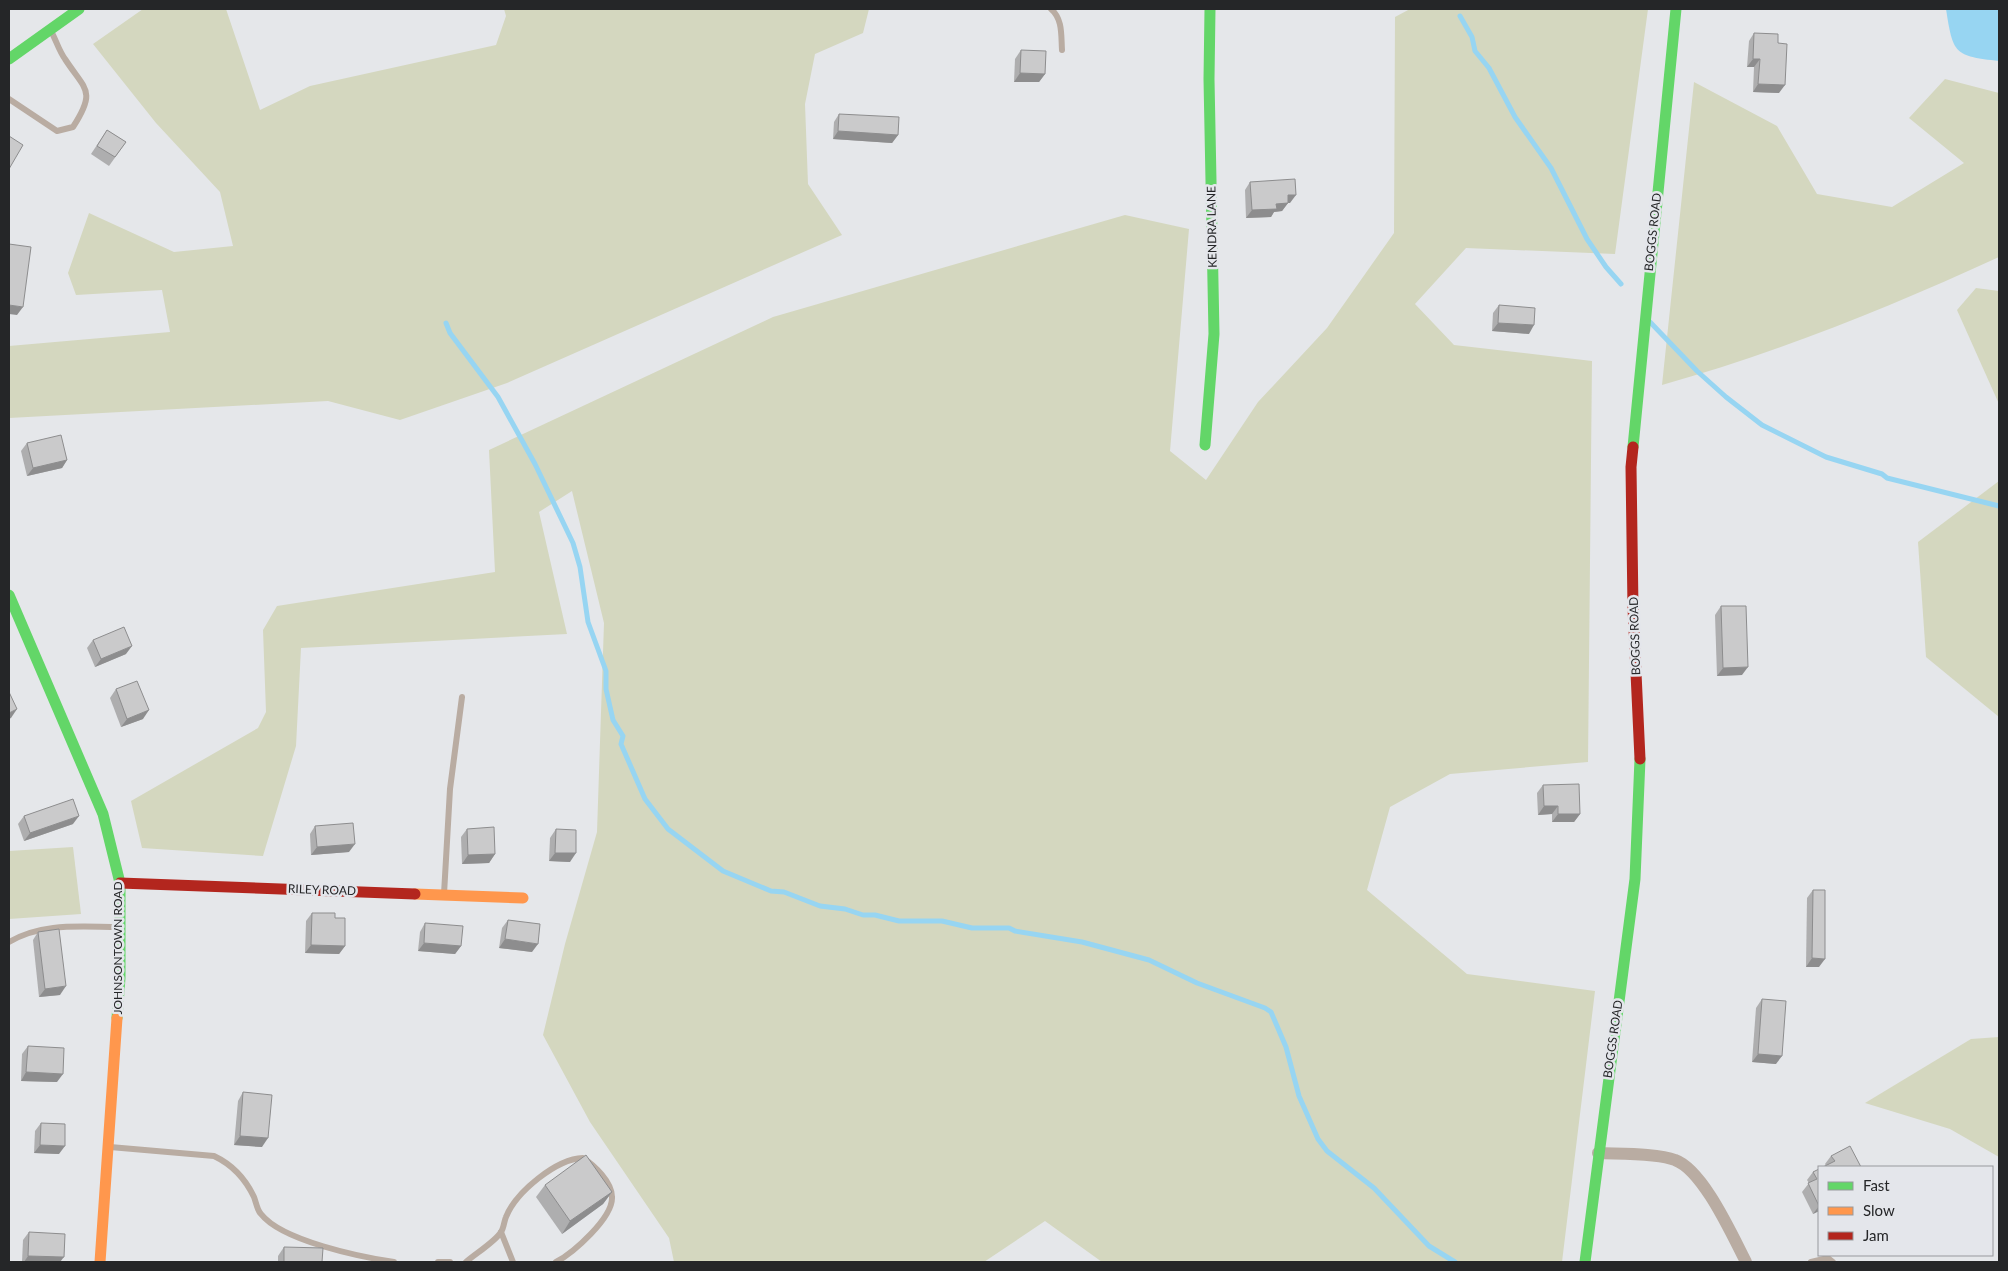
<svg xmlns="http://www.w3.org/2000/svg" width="2008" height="1271" viewBox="0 0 2008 1271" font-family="Lato,sans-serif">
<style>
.green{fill:#d4d7bf}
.water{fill:#97d5f2}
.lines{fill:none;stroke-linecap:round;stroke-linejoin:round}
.stream{stroke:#97d5f2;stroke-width:5}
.lane{stroke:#b9aca2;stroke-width:6}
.street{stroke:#b9aca2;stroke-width:12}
.fast{stroke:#63d668;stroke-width:11}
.slow{stroke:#ff974d;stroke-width:11}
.jam{stroke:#b3261e;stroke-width:11}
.wall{fill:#aeaeaf}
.shaded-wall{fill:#8d8d8e}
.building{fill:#cacacb;stroke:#8d8d8e}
.labels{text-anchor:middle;stroke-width:5;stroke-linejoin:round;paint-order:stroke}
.street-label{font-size:12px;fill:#252628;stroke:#e4e6eb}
</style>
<rect width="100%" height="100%" fill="#e5e7ea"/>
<g class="green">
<path d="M143,9h83l34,101 50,-24 186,-41 10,-29 -2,-7h365l-6,24 -48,21 -10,50 3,80 34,51 -335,148 -107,37 -72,-19 -319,17v-72l161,-14 -8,-42 -86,5 -8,-22 21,-60 85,39 59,-6 -13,-54 -64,-69 -63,-79z"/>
<path d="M1410,9h238l-33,245 -149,-6 -51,56 39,41 138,16 -4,401 -138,12 -60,33 -23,83 100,84 128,17 -33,271h-460l-57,-41 -61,41h-310l-5,-24 -79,-116 -47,-87 22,-91 32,-112 7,-209 -32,-132 -33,21 28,122 -266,14 -5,98 -33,110 -121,-8 -11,-47 127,-73 8,-16 -3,-82 14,-24 218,-34 -6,-122 284,-133 352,-102 64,14 -19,222 36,29 52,-78 69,-74 67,-95 1,-216z"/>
<path d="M1945,79l54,14v164c-109,50 -222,96 -337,128l32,-303 83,44 40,68 75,13 72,-44 -55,-45z"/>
<path d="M1976,288l23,3v113l-42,-94z"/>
<path d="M1999,481v236l-73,-60 -8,-115z"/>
<path d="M73,847l8,67 -72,5v-68z"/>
<path d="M1999,1037v120l-49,-28 -85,-26 106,-64z"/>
</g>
<path class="water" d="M1946,9h53v52c-45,-5 -46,-7 -53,-52z"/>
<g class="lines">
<g class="stream">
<path d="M1460,16l12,21 3,14 14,17 26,49 36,51 36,71 19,28 15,17"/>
<path d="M1650,322l47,49 29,26 36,28 64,32 56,17 5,4 112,28"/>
<path d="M446,323l4,10 48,64 37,67 38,79 7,24 8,55 18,49v18l7,31 10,16 -2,8 24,55 23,30 55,42 48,20 13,1 36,14 25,3 18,6h12l24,6h43l30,7h37l6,3 67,11 67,18 48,23 68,25 6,4 15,35 13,49 19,43 9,12 47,37 55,58 26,16"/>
</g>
<g class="lane">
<path d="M1051,9c12,10 10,27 11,41"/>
<path d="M9,99l48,32 16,-4c24,-37 12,-37 -8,-68 -6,-8 -9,-19 -14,-28"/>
<path d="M444,894l6,-105 12,-92"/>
<path d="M9,942c34,-20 72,-15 110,-15"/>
<path d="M110,1147l104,9c19,9 31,22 40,41 2,5 3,13 7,17 21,27 100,43 133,48"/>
<path d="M501,1232l12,30"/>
<path d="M438,1262h12"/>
<path d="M466,1262c9,-8 30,-21 35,-30 3,-4 3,-11 5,-15 10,-25 50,-58 77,-59 11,7 29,24 29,39 1,21 -39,56 -56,65"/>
<path d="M1811,1262l17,-4 5,4"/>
</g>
<path class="street" d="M1598,1153c20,1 60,0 77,7 28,10 57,75 71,102"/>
<g class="fast">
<path d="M9,59l70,-50"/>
<path d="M1205,445l9,-111 -5,-255 1,-70"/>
<path d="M1633,447l43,-438"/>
<path d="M9,595l94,219 17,69v95l-3,40"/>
<path d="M1585,1262l50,-383 5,-120"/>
</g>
<g class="slow">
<path d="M415,894l108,4"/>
<path d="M100,1262l17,-244"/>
</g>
<g class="jam">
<path d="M1633,447l-2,20 2,141 7,151"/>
<path d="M120,883l295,11"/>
</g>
</g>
<g class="wall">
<path d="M1754,33l24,10 1,50 -26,-1 1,-25h-7l2,-26z"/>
<path d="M1021,50l24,24 -6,8h-25l1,-23z"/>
<path d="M839,114l59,21 -6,8 -59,-4 1,-17z"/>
<path d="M107,130l19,12 -17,24 -18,-12z"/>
<path d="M1250,182l40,21h-2l-6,8 -8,1 -3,5 -25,1 -1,-28z"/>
<path d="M1499,305l30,29 -37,-3 1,-18z"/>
<path d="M27,443l40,17 -5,8 -35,8 -6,-25z"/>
<path d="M1721,606l21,69 -25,1 -2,-61z"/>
<path d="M93,640l33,14 -31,13 -8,-19z"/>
<path d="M116,689l27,30 -22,8 -11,-29z"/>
<path d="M1543,785l37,29 -6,8h-22v-8l-14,1 -1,-22z"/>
<path d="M24,816l49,8 -49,17 -6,-17z"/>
<path d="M315,826l34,26 -38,3 -1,-21z"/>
<path d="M467,829l28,25 -6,9 -27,1 -1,-27z"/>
<path d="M556,829l14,33 -21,-1 1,-23z"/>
<path d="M1813,890l6,77h-13l1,-69z"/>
<path d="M312,913l23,5 10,28 -6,8 -34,-1 1,-32z"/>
<path d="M508,920l24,32 -33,-4 3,-20z"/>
<path d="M425,923l36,23 -6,8 -37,-3 2,-19z"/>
<path d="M38,932l22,63 -21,2 -6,-57z"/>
<path d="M1762,999l14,65 -24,-2 4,-54z"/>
<path d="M28,1046l29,36 -36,-1 1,-27z"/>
<path d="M243,1092l19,55 -28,-2 4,-44z"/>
<path d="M41,1123l18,31 -25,-1 1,-22z"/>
<path d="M1831,1156l30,11 -35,-1 -1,-2z"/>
<path d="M1819,1169v42l-6,3 -11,-22 7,-9 -2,-3 6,-8z"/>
<path d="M545,1185l67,7 -9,12 -41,30 -26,-37z"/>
<path d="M29,1232l31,30h-38l1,-22z"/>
<path d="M284,1247l38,15h-44v-6z"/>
</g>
<g class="shaded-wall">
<path d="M1753,59h7l-6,8h-7z"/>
<path d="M1020,73l25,1 -6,8h-25z"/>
<path d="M1758,84l27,1 -6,8 -26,-1z"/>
<path d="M838,131l60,4 -6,8 -59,-4z"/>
<path d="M1288,195h8l-6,8h-2l-6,8 -8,1 -3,5 -25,1 6,-8 24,-6z"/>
<path d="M9,305l14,2 -6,8 -8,-1z"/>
<path d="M1498,323l36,2 -5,9 -37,-3z"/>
<path d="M67,460l-5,8 -35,8 6,-8z"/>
<path d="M132,646l-6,8 -31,13 6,-8z"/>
<path d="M1748,667l-6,8 -25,1 6,-8z"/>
<path d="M17,709l-6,9 -2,1v-6z"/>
<path d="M149,710l-6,9 -22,8 6,-8z"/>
<path d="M1544,806h14l-6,8 -14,1z"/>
<path d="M1558,814h22l-6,8h-22z"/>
<path d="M79,816l-6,8 -49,17 6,-8z"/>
<path d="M355,844l-6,8 -38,3 6,-8z"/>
<path d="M555,853h21l-6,9 -21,-1z"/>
<path d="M495,854l-6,9 -27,1 6,-9z"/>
<path d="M505,939l33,5 -6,8 -33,-4z"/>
<path d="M424,943l37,3 -6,8 -37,-3z"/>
<path d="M311,945l34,1 -6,8 -34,-1z"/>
<path d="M1812,958l13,1 -6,8h-13z"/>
<path d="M66,986l-6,9 -21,2 6,-8z"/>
<path d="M1758,1054l24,2 -6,8 -24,-2z"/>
<path d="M26,1072l37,2 -6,8 -36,-1z"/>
<path d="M240,1136l28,2 -6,9 -28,-2z"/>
<path d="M40,1145l25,1 -6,8 -25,-1z"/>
<path d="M612,1192l-9,12 -41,30 8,-13z"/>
<path d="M1819,1206v5l-6,3z"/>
<path d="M28,1256l36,1 -4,5h-36z"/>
</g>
<g class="building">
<path d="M1754,33l24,1v9l9,1 -2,41 -27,-1 2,-25h-7z"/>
<path d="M1021,50l25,1 -1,23 -25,-1z"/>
<path d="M839,114l60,3 -1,18 -60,-4z"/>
<path d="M107,130l19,12 -11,15 -18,-11z"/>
<path d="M9,136l14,9 -14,24z"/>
<path d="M1295,179l1,16h-8v8l-12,1 1,5 -25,1 -2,-28z"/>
<path d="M9,244l22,3 -8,60 -14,-2z"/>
<path d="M1499,305l36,3 -1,17 -36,-2z"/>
<path d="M61,435l6,25 -34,8 -6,-25z"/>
<path d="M1721,606h25l2,61 -25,1z"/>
<path d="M124,627l8,19 -31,13 -8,-19z"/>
<path d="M137,681l12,29 -22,9 -11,-30z"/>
<path d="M9,692l8,17 -8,4z"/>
<path d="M1579,784l1,30h-22v-8h-14l-1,-21z"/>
<path d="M73,799l6,17 -49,17 -6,-17z"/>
<path d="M353,823l2,21 -38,3 -2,-21z"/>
<path d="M494,827l1,27 -27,1 -1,-26z"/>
<path d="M556,829l20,1v23h-21z"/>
<path d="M1813,890h12v69l-13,-1z"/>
<path d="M312,913h23v5h10v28l-34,-1z"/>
<path d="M508,920l32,4 -2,20 -33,-5z"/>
<path d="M425,923l38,3 -2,20 -37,-3z"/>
<path d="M59,929l7,57 -21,3 -7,-57z"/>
<path d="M1762,999l24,2 -4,55 -24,-2z"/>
<path d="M28,1046l36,2 -1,26 -37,-2z"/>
<path d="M243,1092l29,3 -4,43 -28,-2z"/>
<path d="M41,1123l24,1v22l-25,-1z"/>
<path d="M1850,1146l11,21h-38l12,-6 -4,-5z"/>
<path d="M586,1155l26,37 -42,29 -25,-36z"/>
<path d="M1819,1169v37l-11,-23 9,-4 -4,-7z"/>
<path d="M29,1232l36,2 -1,23 -36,-1z"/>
<path d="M284,1247l39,1 -1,14h-38z"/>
</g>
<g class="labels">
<g class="street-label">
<text transform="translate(1212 227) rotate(-91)" y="4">KENDRA LANE</text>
<text transform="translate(1653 232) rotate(-84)" y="4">BOGGS ROAD</text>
<text transform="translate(1635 636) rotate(-92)" y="4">BOGGS ROAD</text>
<text transform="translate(322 890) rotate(2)" y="4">RILEY ROAD</text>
<text transform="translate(118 948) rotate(-90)" y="4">JOHNSONTOWN ROAD</text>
<text transform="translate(1613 1039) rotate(-82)" y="4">BOGGS ROAD</text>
</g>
</g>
<rect width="2008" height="1271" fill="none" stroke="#252628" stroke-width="20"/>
<rect x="1818" y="1166" width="175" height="90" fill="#e4e6eb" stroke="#98999d"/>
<rect x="1828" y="1182" width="25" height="8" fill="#63d668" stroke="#98999d"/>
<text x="1863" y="1191" font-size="15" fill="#252628">Fast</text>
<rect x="1828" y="1207" width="25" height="8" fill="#ff974d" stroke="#98999d"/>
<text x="1863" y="1216" font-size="15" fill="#252628">Slow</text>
<rect x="1828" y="1232" width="25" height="8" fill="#b3261e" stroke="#98999d"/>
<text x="1863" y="1241" font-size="15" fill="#252628">Jam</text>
</svg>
